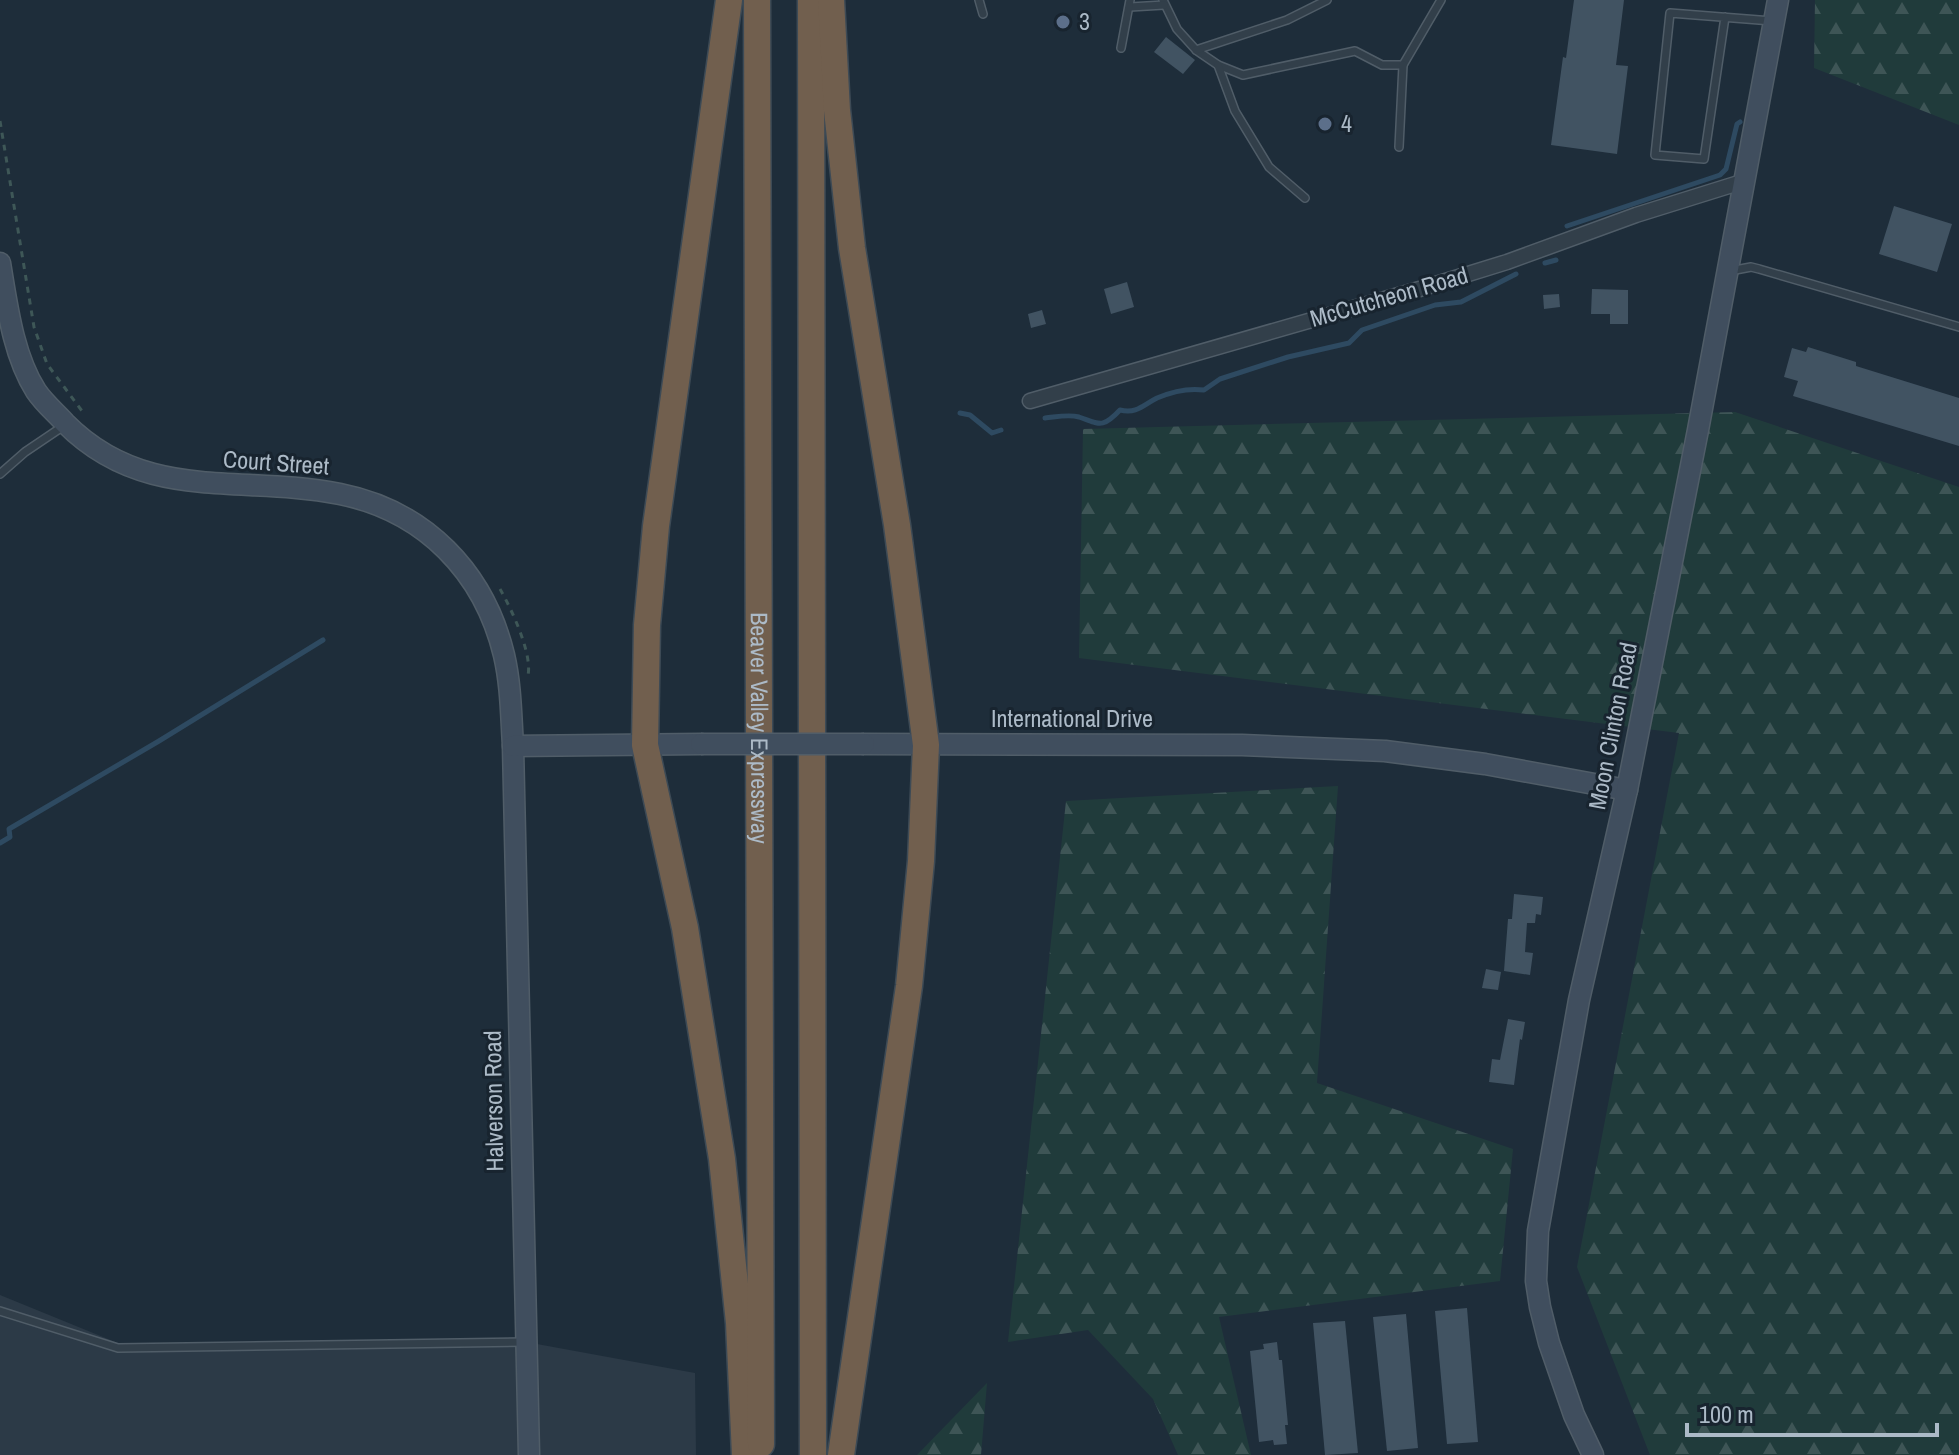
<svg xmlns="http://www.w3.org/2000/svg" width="1959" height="1455" viewBox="0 0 1959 1455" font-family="'Archivo Narrow',sans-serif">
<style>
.airport{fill:#2c3a47}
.forest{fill:url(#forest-firs)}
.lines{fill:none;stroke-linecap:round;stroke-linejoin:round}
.stream{stroke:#2e4a61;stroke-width:5}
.building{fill:#415362}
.lane-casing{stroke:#505d68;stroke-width:10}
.street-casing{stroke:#505d68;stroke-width:17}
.secondary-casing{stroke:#505d68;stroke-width:23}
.highway-casing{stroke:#3d4a55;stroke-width:29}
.path{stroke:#3e5757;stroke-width:3;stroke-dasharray:6 6;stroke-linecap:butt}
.lane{stroke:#323f4a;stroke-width:7}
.street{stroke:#323f4a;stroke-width:14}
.secondary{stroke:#404e5e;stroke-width:20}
.highway{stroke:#715f4e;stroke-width:26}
.secondary-bridge-casing{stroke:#505d68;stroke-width:23;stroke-linecap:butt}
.secondary-bridge{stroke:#404e5e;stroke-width:20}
.service-dot{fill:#5c6f8a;stroke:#18242f;stroke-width:3}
.labels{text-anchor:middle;stroke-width:6;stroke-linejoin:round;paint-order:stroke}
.poi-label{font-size:24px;fill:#acbac7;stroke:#18242f;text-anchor:start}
.street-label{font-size:24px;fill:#acbac7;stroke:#18242f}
</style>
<defs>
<pattern id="forest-firs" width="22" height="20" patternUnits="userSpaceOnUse" patternTransform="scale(2)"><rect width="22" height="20" fill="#203b3b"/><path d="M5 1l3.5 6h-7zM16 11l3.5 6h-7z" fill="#3e5556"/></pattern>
</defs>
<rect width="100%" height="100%" fill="#1e2d3a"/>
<path class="airport" d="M0,1295l130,53 396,-6 169,31 1,82h-696z"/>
<g class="forest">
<path d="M1815,0h144v125l-145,-57z"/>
<path d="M1735,412l224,75v968h-309l-73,-188 102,-534 -600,-75 4,-229z"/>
<path d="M1338,786l-21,297 196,66 -13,132 -281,36 32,138h-73l-25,-56 -65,-69 -80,12 58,-541z"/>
<path d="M987,1383l-6,72h-64z"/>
</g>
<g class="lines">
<g class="stream">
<path d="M1567,226l153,-51 6,-6 11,-45 3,-2"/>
<path d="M1545,263l11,-3"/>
<path d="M960,413l10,2 22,18 9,-3"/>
<path d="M1045,418c11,-1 23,-4 34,-1 21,7 23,12 41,-7 17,4 23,-5 37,-12 14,-6 32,-10 47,-8l16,-11 68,-22 61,-14 13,-13 73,-25 26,-3 55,-28"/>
<path d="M0,843l10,-6 -1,-8 150,-88 164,-101"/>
</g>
</g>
<g class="building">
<path d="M1574,0h50l-8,65 12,1 -11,88 -66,-9 12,-88 3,1z"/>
<path d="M1166,37l29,23 -12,14 -29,-22z"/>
<path d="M1894,206l58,18 -15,48 -58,-18z"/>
<path d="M1127,282l7,25 -23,7 -7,-25z"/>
<path d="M1592,289l36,1v34h-18v-10h-19z"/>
<path d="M1559,294l1,13 -16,2 -1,-14z"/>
<path d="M1042,310l4,14 -15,4 -3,-14z"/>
<path d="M1808,347l48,15v4l103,32v48l-166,-50 5,-15 -14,-4 8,-29 14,4z"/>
<path d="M1514,894l29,3 -2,18 -5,-1 -1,9h-8l-2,29 8,1 -3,22 -26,-4 4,-52h4z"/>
<path d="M1486,969l15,3 -3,18 -16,-2z"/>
<path d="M1508,1019l17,3 -3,18 -2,-1 -6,46 -25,-3 3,-23 8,1z"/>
<path d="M1467,1308l11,134 -31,2 -12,-133z"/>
<path d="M1406,1314l12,134 -31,3 -14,-134z"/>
<path d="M1345,1321l13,132 -33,2 -12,-132z"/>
<path d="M1277,1342l2,18h3l6,65h-3l2,19 -13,1 -1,-5 -14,2 -9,-91 14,-2 -1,-5z"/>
</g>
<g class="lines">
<defs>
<g id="lane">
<path d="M979,0l4,14"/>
<path d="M1163,0l14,29 19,21 22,15 25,10 112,-24 27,14h21l38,-65"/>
<path d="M1130,7l34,-2"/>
<path d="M1725,17l-21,142 -49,-4 15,-142 102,8"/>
<path d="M1121,48l9,-48"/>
<path d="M1196,50l91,-30 40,-20"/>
<path d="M1218,65l17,46 34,56 36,31"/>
<path d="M1399,147l4,-82"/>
<path d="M1730,271l21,-4 8,2 200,58"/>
<path d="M0,474l25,-22 40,-27"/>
<path d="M0,1311l118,37 406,-6"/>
</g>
<path id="street" d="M1030,401l393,-113 84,-26 129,-47 109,-34"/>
<g id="secondary">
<path d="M0,263c7,42 13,92 36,128 8,12 20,22 29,32 80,81 176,51 275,71 85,17 144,78 164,161 7,30 7,60 9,91l16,709"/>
<path d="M864,744l378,1 143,6 100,13 142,26"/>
<path d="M513,746l188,-2"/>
<path d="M1593,1455l-19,-40 -25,-72 -9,-36 -4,-26 2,-50 41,-231 48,-210 71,-360 80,-430"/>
</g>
<g id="highway">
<path d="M729,0l-73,526 -9,99 -2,120 40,183 37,231 17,164 6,132"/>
<path id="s1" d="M757,0l4,1444"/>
<path d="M811,0l2,1455"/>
<path d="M831,0l6,110 15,138 45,277 29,220 -5,116 -12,125 -68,469"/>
</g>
</defs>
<use href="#lane" class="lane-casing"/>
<use href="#street" class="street-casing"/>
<use href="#secondary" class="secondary-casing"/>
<use href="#highway" class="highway-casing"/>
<g class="path">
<path d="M0,121l34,206 13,37 35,47"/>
<path d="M500,589c11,19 35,69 27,90"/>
</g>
<use href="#lane" class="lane"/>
<use href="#street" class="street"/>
<use href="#secondary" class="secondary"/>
<use href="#highway" class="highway"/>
<defs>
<path id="secondary-bridge" d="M701,744h163"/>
</defs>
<use href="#secondary-bridge" class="secondary-bridge-casing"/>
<use href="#secondary-bridge" class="secondary-bridge"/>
</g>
<g class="service-dot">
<circle cx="1063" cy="22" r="8"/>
<circle cx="1325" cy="124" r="8"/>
</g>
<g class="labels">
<g class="poi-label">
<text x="1079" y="30">3</text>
<text x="1341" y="132">4</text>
</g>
<g class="street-label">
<text transform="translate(1389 297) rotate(-16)" y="8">McCutcheon Road</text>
<text transform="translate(276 463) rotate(4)" y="8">Court Street</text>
<text x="1072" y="727">International Drive</text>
<text transform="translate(1613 726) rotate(-79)" y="8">Moon Clinton Road</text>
<text dy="8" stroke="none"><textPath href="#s1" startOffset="728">Beaver Valley Expressway</textPath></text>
<text transform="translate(494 1101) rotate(-91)" y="8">Halverson Road</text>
</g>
</g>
<path d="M1687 1423v12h250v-12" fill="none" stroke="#acbac7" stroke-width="4"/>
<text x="1699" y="1423" font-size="24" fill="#acbac7" stroke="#18242f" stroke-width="6" paint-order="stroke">100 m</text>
</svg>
